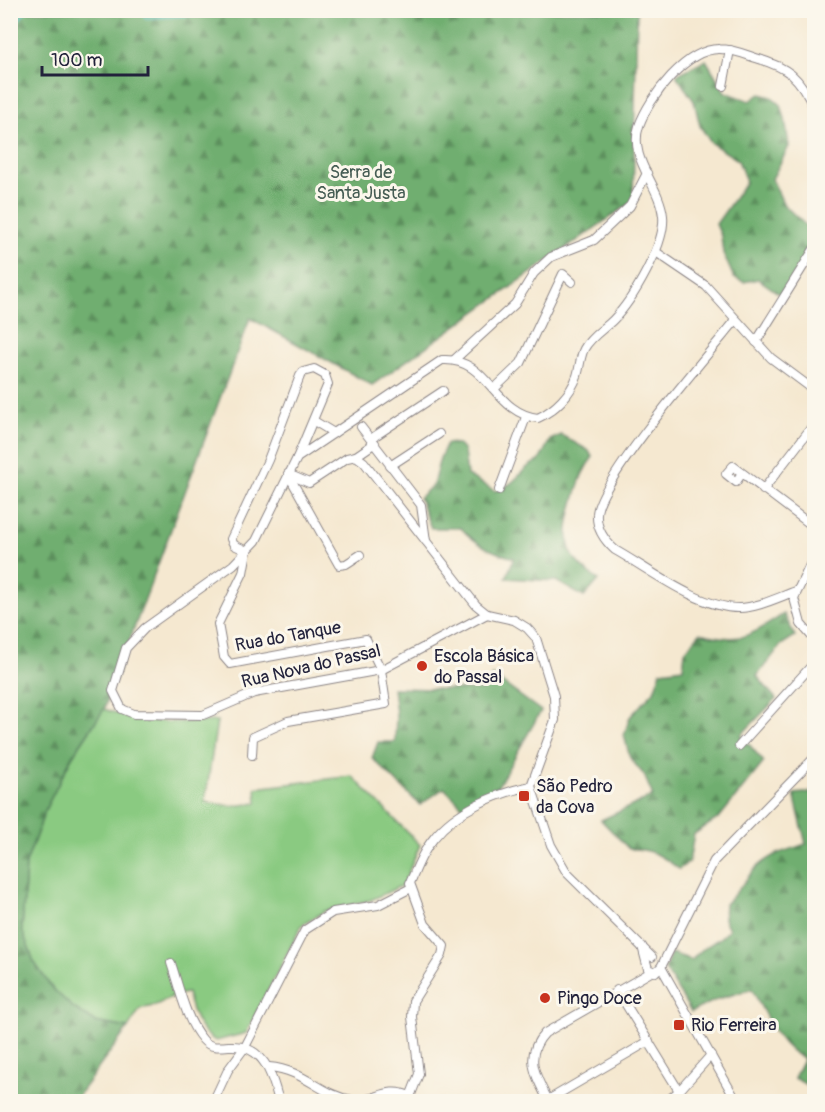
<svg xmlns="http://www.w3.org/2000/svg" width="825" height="1112" viewBox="0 0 825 1112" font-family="Pangolin,sans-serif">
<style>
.green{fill:#8aca81;stroke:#56765e;stroke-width:1.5}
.forest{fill:url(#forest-firs);stroke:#486855;stroke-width:1.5}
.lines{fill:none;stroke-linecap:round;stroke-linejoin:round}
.stream{stroke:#52c0c6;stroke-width:2}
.minor-casing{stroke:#8c8586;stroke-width:10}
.minor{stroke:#fff;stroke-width:8}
.poi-dot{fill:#c8321e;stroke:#fbf7ec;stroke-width:2}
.labels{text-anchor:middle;stroke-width:6;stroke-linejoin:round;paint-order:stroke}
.park-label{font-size:18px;fill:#465d54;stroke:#fbf7ec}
.street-label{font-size:18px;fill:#22223b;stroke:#fbf7ec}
.poi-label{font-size:18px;fill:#22223b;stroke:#fbf7ec;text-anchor:start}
</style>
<defs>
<pattern id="forest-firs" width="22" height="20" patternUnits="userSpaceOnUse" patternTransform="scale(1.5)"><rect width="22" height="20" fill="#6fae6f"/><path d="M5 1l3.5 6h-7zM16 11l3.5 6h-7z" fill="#5b8d5c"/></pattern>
</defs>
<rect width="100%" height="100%" fill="#fbf7ec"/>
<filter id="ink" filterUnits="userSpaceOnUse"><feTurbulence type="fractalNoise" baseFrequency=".0167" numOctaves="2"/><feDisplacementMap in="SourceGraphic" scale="12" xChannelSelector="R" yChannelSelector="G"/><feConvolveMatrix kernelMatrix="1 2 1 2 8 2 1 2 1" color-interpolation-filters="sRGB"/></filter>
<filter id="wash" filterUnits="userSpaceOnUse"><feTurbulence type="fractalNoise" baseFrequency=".008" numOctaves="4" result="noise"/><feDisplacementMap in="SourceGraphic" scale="24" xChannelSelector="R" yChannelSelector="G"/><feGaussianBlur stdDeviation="1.35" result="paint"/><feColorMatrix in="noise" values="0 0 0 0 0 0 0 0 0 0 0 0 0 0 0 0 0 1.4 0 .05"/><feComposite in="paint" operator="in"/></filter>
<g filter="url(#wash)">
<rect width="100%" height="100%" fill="#f5e8d0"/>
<path class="green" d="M104,709c41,15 69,14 113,12l-12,81 28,4 24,-3 -1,-15 96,-12 68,69 -17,40 -32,15 -46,11 -23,14 -56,108 -30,8c-19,-10 -24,-29 -29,-48 -18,1 -28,15 -46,15l-13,20 -33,-6 -23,-15 -21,-20 -17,-25 -12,-31 4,-68 20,-55 26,-51z"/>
<g class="forest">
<path d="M10,11h627l-4,190 -261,184 -122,-67 -146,391 -32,48 -26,51 -20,55 -4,67 12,32 17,25 21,20 23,15 33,6 -54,73h-63z"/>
<path d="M706,60l19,32 25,9 10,-7 12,3 9,8 4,14 4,27 -17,33 12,26 30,28v11l-33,51 -23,-16 -14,3 -10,-4 -11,-25 -2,-17 -5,-12 30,-42 -8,-22 -27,-17 -11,-17 -6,-25 -18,-26z"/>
<path d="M561,435l27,15 5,7c-11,13 -14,27 -19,43 -11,37 -11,58 25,80l-15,17 -28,-16 -50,-3 8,-20c-20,-5 -39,-14 -53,-30h-30l-12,-30 14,-13 7,-27 7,-15 11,1 6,7 3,24 28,16c23,-6 26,-25 44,-30l11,-21z"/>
<path d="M784,614l11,22 -14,9 -24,31 19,23 -35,36 23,27 -45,56 -25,16 -5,28 -10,7c-16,-12 -28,-21 -50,-20l-28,-29 52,-24 -9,-21 -14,-17 -6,-23 6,-18 24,-26 7,-20 22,-3 2,-17 15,-18c42,11 49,3 84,-19z"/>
<path d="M493,676l48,35 -43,75 -34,22 -20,-20 -24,17 -48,-47 6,-16h17l1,-28 -3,-26 89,2z"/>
<path d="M814,792v297l-20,-11 10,-20c-25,-8 -40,-46 -52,-69l-34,10 -27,13 -26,-43 6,-16 21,7c12,-17 26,-16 37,-31l-5,-10 1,-15c15,-13 19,-24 31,-36 14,-14 32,-18 50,-24l-12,-50z"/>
</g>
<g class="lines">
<g class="stream">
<path d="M140,10l6,8 47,-3 8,-5"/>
<path d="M10,29l17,-19"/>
</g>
</g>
</g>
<g filter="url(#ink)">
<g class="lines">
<defs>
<g id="minor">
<path d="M723,86l7,-36"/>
<path d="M656,252l50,34 65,72 43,32"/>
<path d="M736,320c-27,33 -138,161 -139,194 -1,15 7,26 18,36 34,19 84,58 124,58 18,0 40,-11 57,-17"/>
<path d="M756,342l58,-93"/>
<path d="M454,360l61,-56 19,-31 17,-16 43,-17 36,-34 17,-33"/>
<path d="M494,389l27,-26 42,-89 9,8"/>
<path d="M314,421l20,12"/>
<path d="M361,427l60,78 5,36"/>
<path d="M372,438l71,-47"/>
<path d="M356,456l19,-13"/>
<path d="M390,466l49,-32"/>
<path d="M742,473l-6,9 -10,-8 7,-8 81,61"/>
<path d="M288,474l21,9 38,-25 9,-2 8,6 112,143 11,9 27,6 13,8 9,10 18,58 1,24 -24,66"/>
<path d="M288,474l51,91 7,-1 14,-9"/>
<path d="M499,490l27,-73"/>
<path d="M763,490l51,-66"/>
<path d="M814,557l-20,41 7,26 13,15"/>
<path d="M487,614l-106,56 -127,23 -51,22 -69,-1 -12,-5 -9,-18 13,-43 19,-20 88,-63 23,-24 41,-83 145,-98c47,-3 51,53 96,58 17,-8 33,-24 39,-42 3,-9 3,-19 7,-27 6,-12 20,-20 29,-29 19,-19 53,-76 50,-104 -3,-31 -35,-57 -24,-90 10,-29 48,-78 81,-77 12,0 24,5 36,9 33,10 43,18 58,50"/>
<path d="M739,746l75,-83"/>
<path d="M252,755l1,-18 35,-16 98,-17 -5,-34 -15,-31 -136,25 -6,-7 -6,-33 25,-51 4,-22 -13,-6 -3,-6 37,-79 32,-84 3,-4 11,-3 11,6 3,9 -31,74"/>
<path d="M531,786l20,59 16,28 85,84"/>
<path d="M642,946l6,23 7,3"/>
<path d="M171,963c8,24 15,58 32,77 7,8 16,7 26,6 34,-2 43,27 50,56"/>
<path d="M661,967l76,135"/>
<path d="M655,972l6,-5 53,-106 100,-103"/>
<path d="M617,990l62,101"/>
<path d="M269,1067c36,3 51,28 83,33 24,3 33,-15 58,-4"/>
<path d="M548,1100l101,-59"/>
<path d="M213,1102l15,-32 17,-23 60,-117 28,-18 45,-7 33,-17"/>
<path d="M408,1102l11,-28 -7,-57 1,-16 29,-46 2,-9 -19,-22 -15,-41c7,-16 13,-32 24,-45 22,-28 63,-45 97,-52"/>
<path d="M549,1102c-13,-25 -26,-46 -4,-69l106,-61"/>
<path d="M666,1102l13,-11 32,-36"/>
</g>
</defs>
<use href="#minor" class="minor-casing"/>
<use href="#minor" class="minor"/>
</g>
</g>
<g class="poi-dot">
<circle cx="422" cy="666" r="6"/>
<rect x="518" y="790" width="12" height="12" rx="3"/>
<circle cx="545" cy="998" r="6"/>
<rect x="673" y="1019" width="12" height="12" rx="3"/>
</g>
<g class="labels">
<g class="park-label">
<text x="361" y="178">Serra de<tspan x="361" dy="21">Santa Justa</tspan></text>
</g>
<g class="street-label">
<text transform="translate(288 636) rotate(-10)" y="6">Rua do Tanque</text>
<text transform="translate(311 666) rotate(-13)" y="6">Rua Nova do Passal</text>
</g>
<g class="poi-label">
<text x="434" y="662">Escola Básica<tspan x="434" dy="21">do Passal</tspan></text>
<text x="536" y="792">São Pedro<tspan x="536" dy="21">da Cova</tspan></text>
<text x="557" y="1004">Pingo Doce</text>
<text x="691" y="1031">Rio Ferreira</text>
</g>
</g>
<rect width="825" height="1112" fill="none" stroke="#fbf7ec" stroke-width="36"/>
<path d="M42 66v9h106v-9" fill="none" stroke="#22223b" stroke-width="3"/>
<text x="51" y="66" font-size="18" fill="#22223b" stroke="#fbf7ec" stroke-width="4.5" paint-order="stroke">100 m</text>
</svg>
